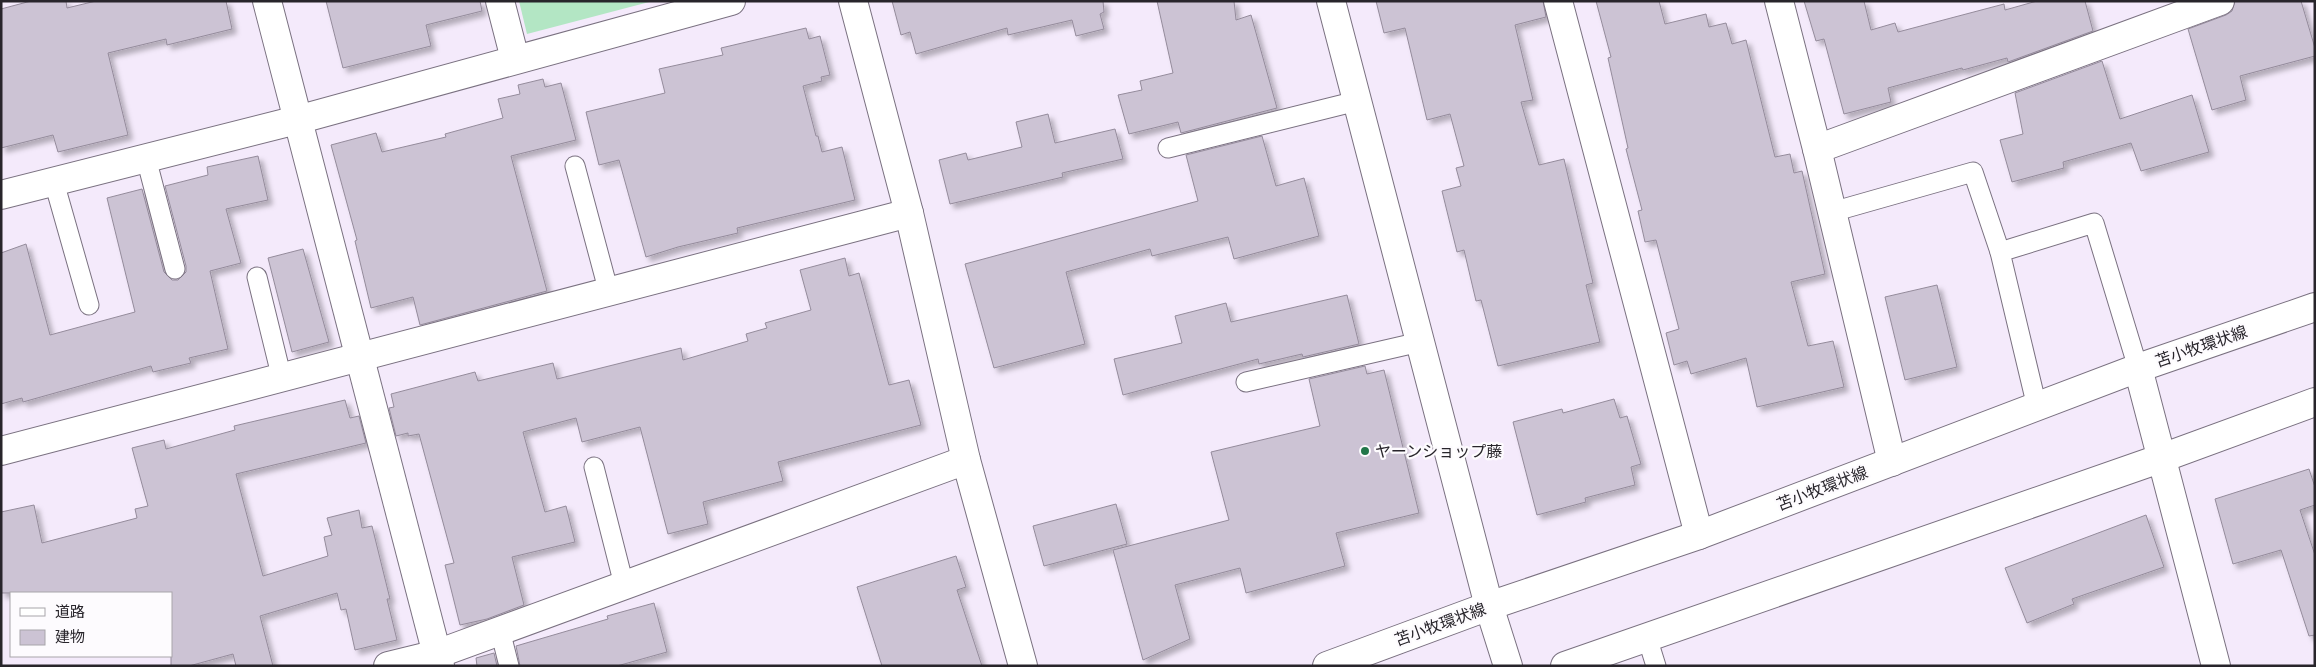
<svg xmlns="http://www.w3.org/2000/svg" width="2316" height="667" viewBox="0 0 2316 667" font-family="'Zilla Slab','Noto Sans JP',serif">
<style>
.green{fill:#b3e6c4}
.building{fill:#ccc3d4;stroke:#948b9b;filter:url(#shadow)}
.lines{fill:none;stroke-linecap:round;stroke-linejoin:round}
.service-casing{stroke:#7a7180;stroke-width:21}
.minor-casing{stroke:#7a7180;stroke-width:30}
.secondary-casing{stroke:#7a7180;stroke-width:30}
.service{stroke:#fff;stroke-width:19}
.minor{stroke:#fff;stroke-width:28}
.secondary{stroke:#fff;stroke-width:28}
.poi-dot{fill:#227649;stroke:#fdfbfe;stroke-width:2}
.labels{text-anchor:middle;stroke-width:4.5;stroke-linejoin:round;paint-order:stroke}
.street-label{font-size:16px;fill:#28252b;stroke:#fdfbfe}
.poi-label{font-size:16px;fill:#28252b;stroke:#fdfbfe;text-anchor:start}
</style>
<defs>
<filter id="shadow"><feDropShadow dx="4.5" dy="4.5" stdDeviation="2.5" flood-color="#0004"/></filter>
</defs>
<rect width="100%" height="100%" fill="#f4eafb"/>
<path class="green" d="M519,1h134l-126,33z"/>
<g class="building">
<path d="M31,1h35l1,7 29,-7h130l6,28 -65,16 -1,-6 -58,14 20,82 -70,17 -5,-17 -52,13v-139z"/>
<path d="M326,1h154l2,10 -56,14 5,21 -88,22z"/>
<path d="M892,1h211l1,11 -4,2 4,15 -28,7 -4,-16 -64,15 -1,-7 -91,26 -6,-22 -9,3z"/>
<path d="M1157,1h77l2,19 15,-5 26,93 -96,25 -3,-11 -49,12 -11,-39 24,-5 -2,-9 33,-8z"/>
<path d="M1376,1h167l3,16 -31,8 18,75 -12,2 18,63 25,-6 29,124 -7,2 14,57 -102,24 -17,-66 -5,1 -12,-51 -7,2 -15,-61 19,-5 -5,-18 8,-2 -14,-52 -23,6 -22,-92 -21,5z"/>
<path d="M1596,1h63l6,23 41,-10 3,13 17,-4 6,21 14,-4 29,117 15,-3 4,19 8,-2 23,103 -34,8 17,64 25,-5 11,46 -87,20 -11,-49 -55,16 -4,-13 -13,4 -8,-32 13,-4 -23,-89 -11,2 -7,-31 4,-1 -16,-61 2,-1 -20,-90 3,-1z"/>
<path d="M1804,1h60l7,29 24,-7 3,9 106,-28 1,6 32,-9h48l8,30 -85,31 -1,-4 -44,12 -1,-2 -74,20 3,14 -47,12 -20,-75 -8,2z"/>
<path d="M2235,1h66l14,47v8l-75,20 6,24 -34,10 -24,-81 38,-14 6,-4z"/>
<path d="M806,28l3,11 11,-3 10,39 -9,2 1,4 -19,5 13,50h2l4,16 20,-5 13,53 -118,28 1,5 -60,14 -32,10 -27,-97 -20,5 -13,-53 79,-19 -6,-24 64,-14 -2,-7z"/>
<path d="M2102,61l18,58 72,-24 17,57 -68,19 -10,-28 -68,19 1,6 -52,14 -12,-42 23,-6 -8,-41z"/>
<path d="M543,79l2,8 16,-4 15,57 -65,16 36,135 -127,34 -7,-28 -42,11 -16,-67 2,-1 -26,-95 45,-12 6,19 64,-15 -1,-3 58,-16 -5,-19 22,-5 -2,-9z"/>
<path d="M1048,114l7,29 60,-14 8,30 -61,14 1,4 -113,27 -11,-44 27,-7 2,7 54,-13 -6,-25z"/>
<path d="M1262,136l14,50 28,-8 15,58 -85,23 -6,-22 -76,19 -2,-7 -84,23 19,72 -91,24 -29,-104 233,-63 -12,-46z"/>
<path d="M258,156l10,44 -42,9 15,54 -31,8 18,78 -39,9 2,5 -38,9 -2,-6 -128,36 -1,-4 -21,6v-151l25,-9 24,91 85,-23 -28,-114 35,-9 22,83 8,8h6l8,-8v-6l-21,-80 43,-11 -1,-8z"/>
<path d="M303,249l26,93 -37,10 -24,-94z"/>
<path d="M845,258l4,18 10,-3 30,112 20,-5 12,45 -143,37 5,19 -80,21 5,22 -40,10 -28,-107 -58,15 -6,-24 -53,14 22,80 21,-6 9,36 -63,15 12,48 -37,14 -27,6 -15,-60 9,-2 -35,-129 -11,2v-3l-12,3 -7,-28 5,-1 -3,-13 84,-22 3,9 75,-18 4,16 124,-31 2,12 65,-19 -2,-7 21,-6 -2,-5 46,-13 -11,-40z"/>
<path d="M1937,285l20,82 -52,13 -20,-83z"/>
<path d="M1347,295l12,49 -56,13 -1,-3 -43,10 -1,-5 -135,36 -9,-36 68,-16 -7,-27 51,-13 5,19z"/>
<path d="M1365,366l2,8 17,-4 35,143 -83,20 9,33 -99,27 -6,-25 -65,17 15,54 -47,21 -30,-110 116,-30 -18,-68 109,-26 -11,-47z"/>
<path d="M1614,399l6,19 7,-2 14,48 -10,3 4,18 -50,13 1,4 -49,13 -24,-93 49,-13 1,4z"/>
<path d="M345,400l5,18 9,-2 7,27 -130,31 27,102 65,-20 -4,-19 8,-2 -5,-17 32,-8 3,18 10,-2 18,73h-3l10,41 -42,10 -9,-41 -5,1 -4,-17 -77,23 13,50h-37l-3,-12 -44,12h-18v-73h-170v-81l33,-7 8,38 95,-25 -2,-9 13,-3 -16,-58 32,-8 2,9 69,-19 -1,-4z"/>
<path d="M2309,469l6,18v18l-15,5 15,45v80l-6,1 -28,-86 -48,14 -18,-65z"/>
<path d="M1116,504l11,40 -83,22 -11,-40z"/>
<path d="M2146,515l18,52 -92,32 2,5 -47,19 -22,-55z"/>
<path d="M956,556l10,31 -9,3 25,76h-100l-25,-79z"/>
<path d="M654,603l13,49 -50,14h-97l-4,-20 92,-27 -1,-3z"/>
<path d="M494,653l3,13h-20l-1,-8z"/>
</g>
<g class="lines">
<defs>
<g id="service">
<path d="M1168,148l189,-47"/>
<path d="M146,158l29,111"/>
<path d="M575,166l34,127"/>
<path d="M54,182l35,123"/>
<path d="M1832,212l141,-40 27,80"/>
<path d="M257,277l25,102"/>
<path d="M1246,382l174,-40"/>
<path d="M2037,407l-37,-155 94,-29 44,145"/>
<path d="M594,467l30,118"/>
<path d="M500,630l9,36"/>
<path d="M1647,637l9,29"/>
</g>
<g id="minor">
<path d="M267,1l173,665"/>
<path d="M500,1l15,58"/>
<path d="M853,1l56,212 57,247 57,206"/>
<path d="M1331,1l158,605 19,60"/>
<path d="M1558,1l141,534"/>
<path d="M1779,1l38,148 75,313"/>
<path d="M1817,149l403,-148"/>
<path d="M1,195l296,-75 434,-119"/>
<path d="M2138,368l78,298"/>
<path d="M1,451l908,-238"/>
<path d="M388,666l49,-12 529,-194"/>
</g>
<g id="secondary">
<path d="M1327,666l162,-60 210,-71 439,-167 177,-61"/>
<path d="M1565,666l597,-208 153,-56"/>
</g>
</defs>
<use href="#service" class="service-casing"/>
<use href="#minor" class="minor-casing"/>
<use href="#secondary" class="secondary-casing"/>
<use href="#service" class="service"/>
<use href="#minor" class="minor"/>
<use href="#secondary" class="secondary"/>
</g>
<circle class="poi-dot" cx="1365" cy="451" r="5"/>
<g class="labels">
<g class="street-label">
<text transform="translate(2201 346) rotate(-19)" y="6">苫小牧環状線</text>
<text transform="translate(1822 488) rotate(-21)" y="6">苫小牧環状線</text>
<text transform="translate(1440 624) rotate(-20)" y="6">苫小牧環状線</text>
</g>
<g class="poi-label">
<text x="1375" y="457">ヤーンショップ藤</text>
</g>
</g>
<rect width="2316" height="667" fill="none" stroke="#28252b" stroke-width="5"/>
<rect x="10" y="592" width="162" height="65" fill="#fdfbfe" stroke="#a8a5aa"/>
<rect x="20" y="608" width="25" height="8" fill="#ffffff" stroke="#a8a5aa"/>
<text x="55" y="617" font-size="15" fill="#28252b">道路</text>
<rect x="20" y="630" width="25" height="15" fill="#ccc3d4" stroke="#a8a5aa"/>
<text x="55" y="642" font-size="15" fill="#28252b">建物</text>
</svg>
